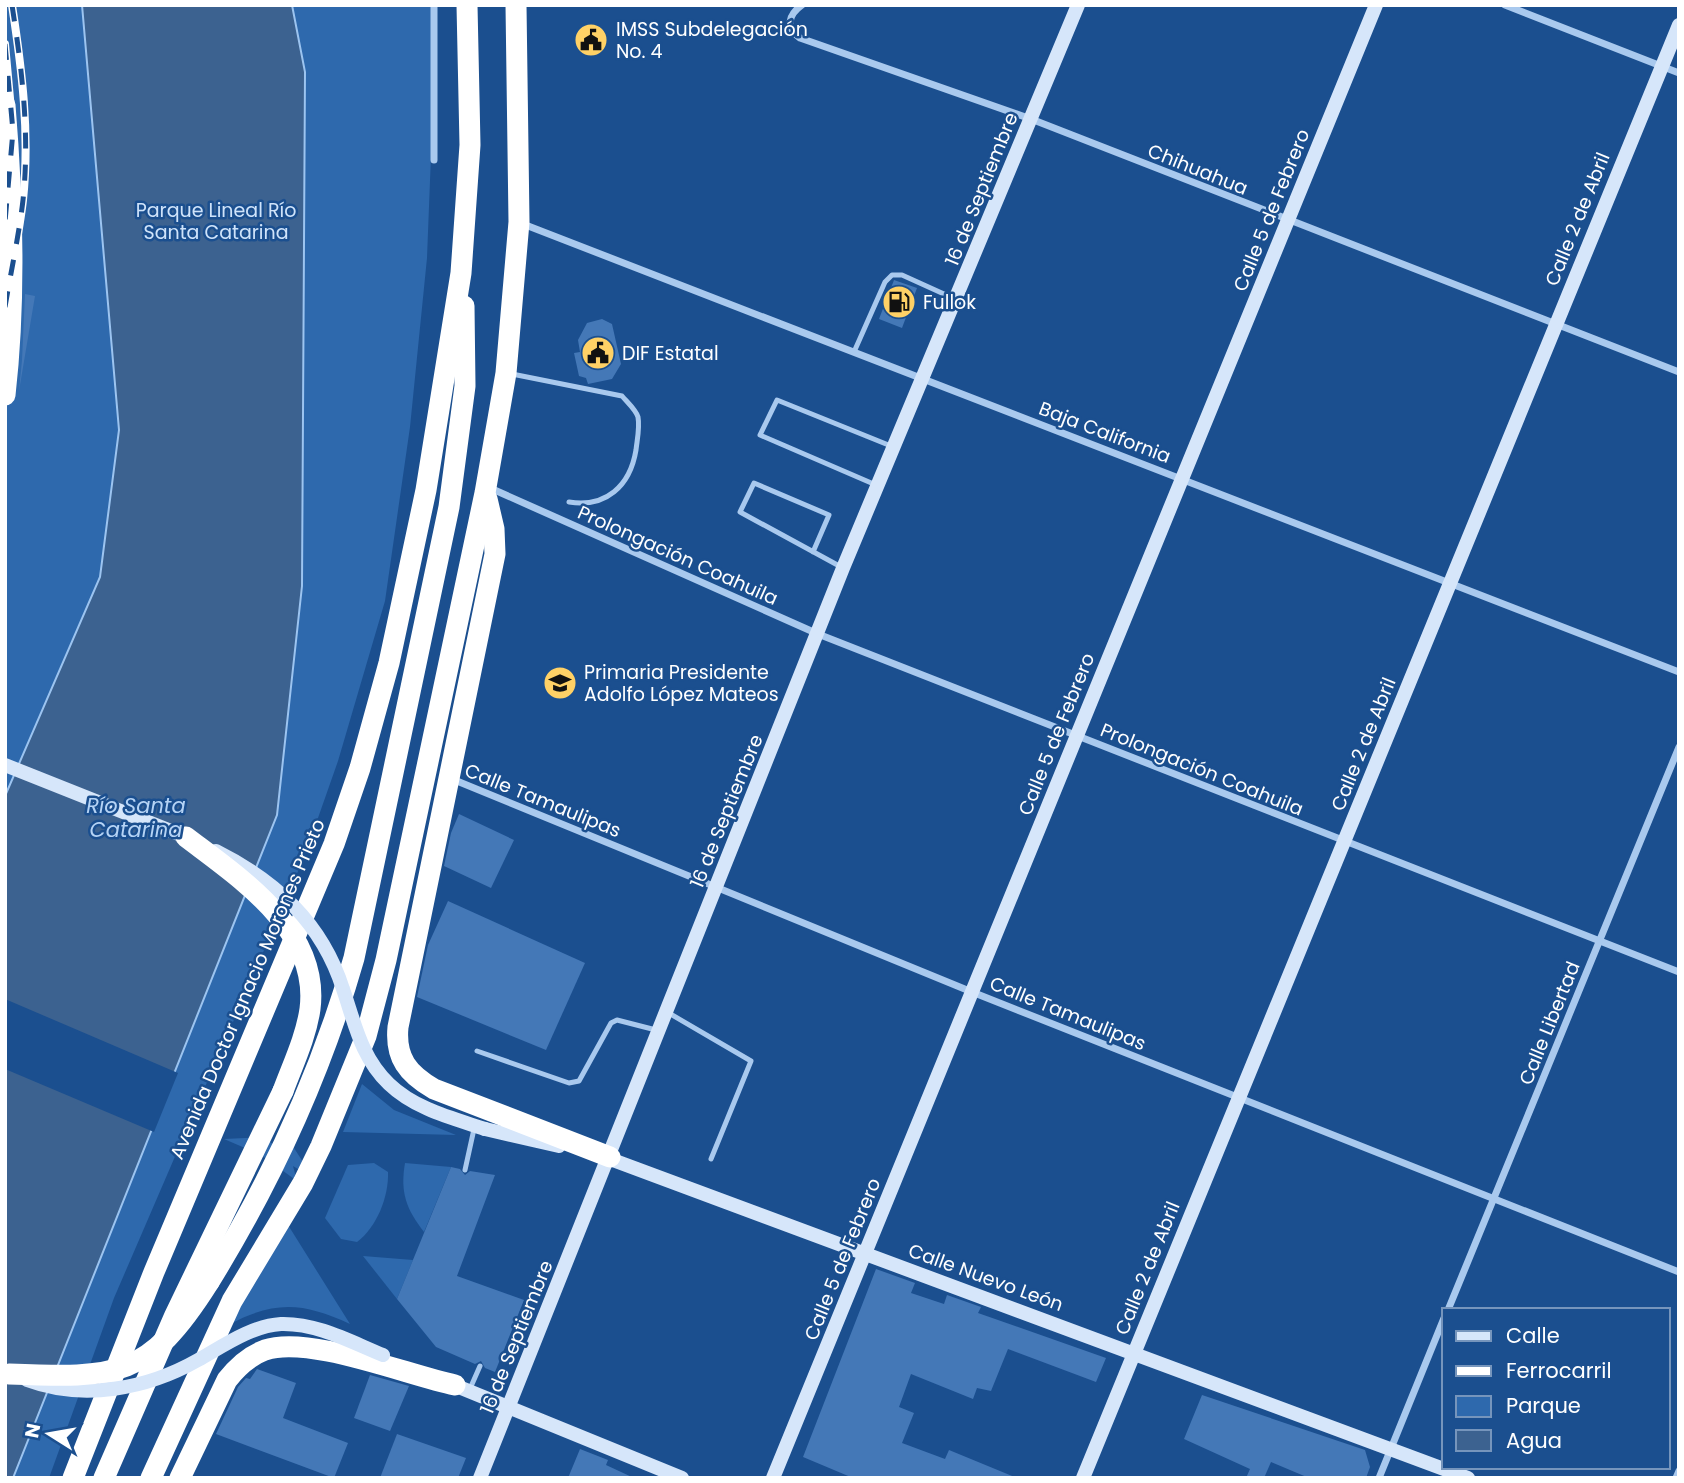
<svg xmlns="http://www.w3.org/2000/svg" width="1684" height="1483" viewBox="0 0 1684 1483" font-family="Poppins,sans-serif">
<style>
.green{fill:#2e69ad}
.water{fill:#3c6290;stroke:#9cc4f0;stroke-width:2}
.pier{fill:#1b4f8f}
.building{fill:#4478b7}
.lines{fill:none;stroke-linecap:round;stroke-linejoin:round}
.lane{stroke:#a9c9ee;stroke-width:5}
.street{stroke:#a9c9ee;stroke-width:7}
.secondary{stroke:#d6e6fa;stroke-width:14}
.highway{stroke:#fff;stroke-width:21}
.rail-casing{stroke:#fff;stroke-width:8}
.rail{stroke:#1b4f8f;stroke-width:5;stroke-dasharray:16;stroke-linecap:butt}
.secondary-bridge{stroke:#d6e6fa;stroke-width:14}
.highway-bridge{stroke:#fff;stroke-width:21}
.labels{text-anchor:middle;stroke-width:5;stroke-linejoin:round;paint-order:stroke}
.poi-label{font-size:19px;fill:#fff;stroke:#1b4f8f;text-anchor:start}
.street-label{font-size:19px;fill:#fff;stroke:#1b4f8f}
.park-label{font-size:19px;fill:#cfe3fa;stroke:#1b4f8f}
.water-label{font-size:21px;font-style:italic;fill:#b5d3f5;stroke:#1b4f8f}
</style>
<rect width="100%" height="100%" fill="#1b4f8f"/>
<g class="green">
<path d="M5,5h427l1,99 -6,154 -17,169 -25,174 -47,160 -33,94 -191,443 -65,180h-44z"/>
<path d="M362,1084l32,26 62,25 -113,-3z"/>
<path d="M265,1137l19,18 10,-7 20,31 -21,-13 4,15 -36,-26 -37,-16z"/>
<path d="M374,1163l14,9c1,24 -11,55 -31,70l-16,-3 -16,-21 23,-53z"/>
<path d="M405,1163l46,4 -27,65c-18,-23 -24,-40 -19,-69z"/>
<path d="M288,1225l62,99c-46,-21 -74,-24 -120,0z"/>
<path d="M363,1256l50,4 -16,39z"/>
</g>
<path class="water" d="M82,5h210l13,67 -3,514 -25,229 -264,663h-8v-682l95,-219 19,-147z"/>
<path class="pier" d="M5,999l173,74 -24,59 -149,-63z"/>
<g class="building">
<path d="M894,280l23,8 -15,40 -23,-9z"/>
<path d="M25,294l10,2 -16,95 3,-31z"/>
<path d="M602,319l10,5 9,40 -9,15 -24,5 -2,-6 -7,-2 -5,-23 6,-1 -2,-12 9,-17z"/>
<path d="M459,814l55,26 -23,48 -47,-22 7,-33z"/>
<path d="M448,901l137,62 -39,87 -129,-53 11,-52z"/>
<path d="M451,1167l9,2 5,6 5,-4 25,4 -38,101 67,24 -29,72 -10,-4 -4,-7 -6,3 -39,-17 -39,-48z"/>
<path d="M876,1269l39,14 -4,10 33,11 3,-9 34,12 -3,6 128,45 -10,24 -88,-33 -17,42 -14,-3 -4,11 -62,-25 -12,33 15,6 -12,30 43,16 4,-9 68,28h-164l-50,-21z"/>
<path d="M257,1369l39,14 -13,35 65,25 -14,35 -118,-44 22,-47 8,-9 4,1z"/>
<path d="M370,1375l39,11 -19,45 -36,-13z"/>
<path d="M1202,1395l163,55 5,17 -4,11h-57l-38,-16 -7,16h-18l4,-9 -66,-30z"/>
<path d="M397,1434l69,24 -8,20h-78z"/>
<path d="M580,1449l28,11 -2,5 28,13h-66z"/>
</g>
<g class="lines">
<g class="lane">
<path d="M854,352l31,-70 7,-7h10l53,24"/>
<path d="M512,374l110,22c5,6 14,14 16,21 2,11 -1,23 -2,33 -6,36 -30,58 -67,52"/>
<path d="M876,485l-116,-50 17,-35 114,46"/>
<path d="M813,552l16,-37 -75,-32 -14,29 103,56"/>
<path d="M667,1012l84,49 -40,98"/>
<path d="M477,1051l92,32 10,-2 32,-58 6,-3 39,10"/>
<path d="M465,1170l9,-41"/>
<path d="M469,1391l11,-25"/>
</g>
<g class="street">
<path d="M802,5c-14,10 -17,23 -2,33l231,81 648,253"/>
<path d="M1505,5l174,68"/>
<path d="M434,160v-155"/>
<path d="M523,224l1156,448"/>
<path d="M490,488l328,146 861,338"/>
<path d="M452,779l520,213 707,280"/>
<path d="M1448,1310l231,-563"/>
<path d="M1379,1478l65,-160"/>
<path d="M1676,1478l3,-7"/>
</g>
<g class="secondary">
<path d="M5,765l181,72"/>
<path d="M485,1129l74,17"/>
<path d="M602,1156l866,322"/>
<path d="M449,1383l233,95"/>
<path d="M480,1478l363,-910 235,-563"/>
<path d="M773,1478l603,-1473"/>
<path d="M1083,1478l596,-1453"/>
</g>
<g class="highway">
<path d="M5,105c8,97 11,194 0,290"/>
<path d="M487,499l7,30 1,25 -97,473c-3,31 10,47 36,62l176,68"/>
<path d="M209,1282c63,-102 112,-209 145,-324l95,-451 16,-121 -1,-80"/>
<path d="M73,1478l81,-206 180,-428 26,-76 29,-105 37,-173 35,-217 9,-128 -3,-140"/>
<path d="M104,1478l71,-163 108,-224"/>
<path d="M151,1478l81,-177 71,-118 18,-37 45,-110 20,-76 99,-467 21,-120 13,-151 -3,-217"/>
<path d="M180,1478l47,-98c10,-13 22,-24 38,-30 44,-15 142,25 190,35"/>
</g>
<defs>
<g id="rail">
<path d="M5,44l8,87 -8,91"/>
<path d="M5,307c6,-36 14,-72 18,-107 7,-66 -1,-130 -11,-195"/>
</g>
</defs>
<use href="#rail" class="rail-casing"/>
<use href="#rail" class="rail"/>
<g class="secondary-bridge">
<path d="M216,851c60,30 106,72 127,138 12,35 18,68 46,95 26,25 63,34 96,45"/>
<path d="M27,1380c56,21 120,9 171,-20 25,-14 53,-34 83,-36 36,-1 70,18 102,31"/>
</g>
<g class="highway-bridge">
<path d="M186,837c55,42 134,93 124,172 -4,28 -17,55 -27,82"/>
<path d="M9,1374c108,4 139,5 200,-92"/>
</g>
</g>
<defs>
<symbol id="civic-disc" viewBox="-11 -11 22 22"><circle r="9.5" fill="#ffd166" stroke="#1b4f8f"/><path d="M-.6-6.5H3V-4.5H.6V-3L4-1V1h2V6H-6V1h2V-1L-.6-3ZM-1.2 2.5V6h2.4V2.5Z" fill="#111"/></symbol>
<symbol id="fuel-disc" viewBox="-11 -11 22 22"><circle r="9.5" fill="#ffd166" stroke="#1b4f8f"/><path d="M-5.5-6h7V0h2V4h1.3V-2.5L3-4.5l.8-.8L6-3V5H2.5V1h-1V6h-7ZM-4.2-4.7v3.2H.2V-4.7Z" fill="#111"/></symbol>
<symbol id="school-disc" viewBox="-11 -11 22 22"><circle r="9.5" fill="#ffd166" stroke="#1b4f8f"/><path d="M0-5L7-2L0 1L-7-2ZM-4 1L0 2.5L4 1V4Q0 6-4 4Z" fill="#111"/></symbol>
</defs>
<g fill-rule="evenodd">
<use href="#civic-disc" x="572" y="21" width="38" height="38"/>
<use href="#fuel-disc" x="880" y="283" width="38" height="38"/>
<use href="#civic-disc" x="579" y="334" width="38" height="38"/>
<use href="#school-disc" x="541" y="664" width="38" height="38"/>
</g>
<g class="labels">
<g class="poi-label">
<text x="616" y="36">IMSS Subdelegación<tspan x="616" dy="22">No. 4</tspan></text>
<text x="923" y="309">Fullok</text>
<text x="622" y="360">DIF Estatal</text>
<text x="584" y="679">Primaria Presidente<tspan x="584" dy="22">Adolfo López Mateos</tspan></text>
</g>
<g class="street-label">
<text transform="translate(1198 169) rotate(22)" y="7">Chihuahua</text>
<text transform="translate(981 189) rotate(-68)" y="7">16 de Septiembre</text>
<text transform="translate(1271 210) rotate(-68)" y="7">Calle 5 de Febrero</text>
<text transform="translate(1577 219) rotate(-68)" y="7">Calle 2 de Abril</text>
<text transform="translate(1105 432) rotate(21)" y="7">Baja California</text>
<text transform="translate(678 555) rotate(24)" y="7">Prolongación Coahuila</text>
<text transform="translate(1056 734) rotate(-68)" y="7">Calle 5 de Febrero</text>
<text transform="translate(1363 744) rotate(-68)" y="7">Calle 2 de Abril</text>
<text transform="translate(1202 769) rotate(22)" y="7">Prolongación Coahuila</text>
<text transform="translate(543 800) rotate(22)" y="7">Calle Tamaulipas</text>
<text transform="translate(726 811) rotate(-68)" y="7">16 de Septiembre</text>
<text transform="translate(247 989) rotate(-67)" y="7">Avenida Doctor Ignacio Morones Prieto</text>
<text transform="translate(1068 1013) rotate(22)" y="7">Calle Tamaulipas</text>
<text transform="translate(1549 1023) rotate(-68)" y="7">Calle Libertad</text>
<text transform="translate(842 1259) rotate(-68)" y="7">Calle 5 de Febrero</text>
<text transform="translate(1147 1268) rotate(-68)" y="7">Calle 2 de Abril</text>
<text transform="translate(986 1277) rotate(20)" y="7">Calle Nuevo León</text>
<text transform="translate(516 1337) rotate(-68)" y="7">16 de Septiembre</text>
</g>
<g class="park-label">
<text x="216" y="217">Parque Lineal Río<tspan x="216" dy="22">Santa Catarina</tspan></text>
</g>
<g class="water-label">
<text x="136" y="813">Río Santa<tspan x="136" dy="24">Catarina</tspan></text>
</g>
</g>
<rect width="1684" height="1483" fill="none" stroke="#ffffff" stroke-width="14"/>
<rect x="1442" y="1308" width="228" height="161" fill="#1b4f8f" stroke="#7695bc" stroke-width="2"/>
<rect x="1456" y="1331" width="35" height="10" fill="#d6e6fa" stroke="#7695bc" stroke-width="2"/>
<text x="1506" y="1343" font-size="21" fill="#ffffff">Calle</text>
<rect x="1456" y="1366" width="35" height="10" fill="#ffffff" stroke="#7695bc" stroke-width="2"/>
<text x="1506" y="1378" font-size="21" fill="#ffffff">Ferrocarril</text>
<rect x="1456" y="1396" width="35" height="21" fill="#2e69ad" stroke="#7695bc" stroke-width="2"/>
<text x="1506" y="1413" font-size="21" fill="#ffffff">Parque</text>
<rect x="1456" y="1430" width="35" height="21" fill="#3c6290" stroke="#7695bc" stroke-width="2"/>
<text x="1506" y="1448" font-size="21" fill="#ffffff">Agua</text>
<g transform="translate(49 1434) rotate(281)" stroke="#1b4f8f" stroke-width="5" paint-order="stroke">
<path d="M0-5L12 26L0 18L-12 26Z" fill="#ffffff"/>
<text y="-10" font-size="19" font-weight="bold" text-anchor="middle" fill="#ffffff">N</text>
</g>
</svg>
